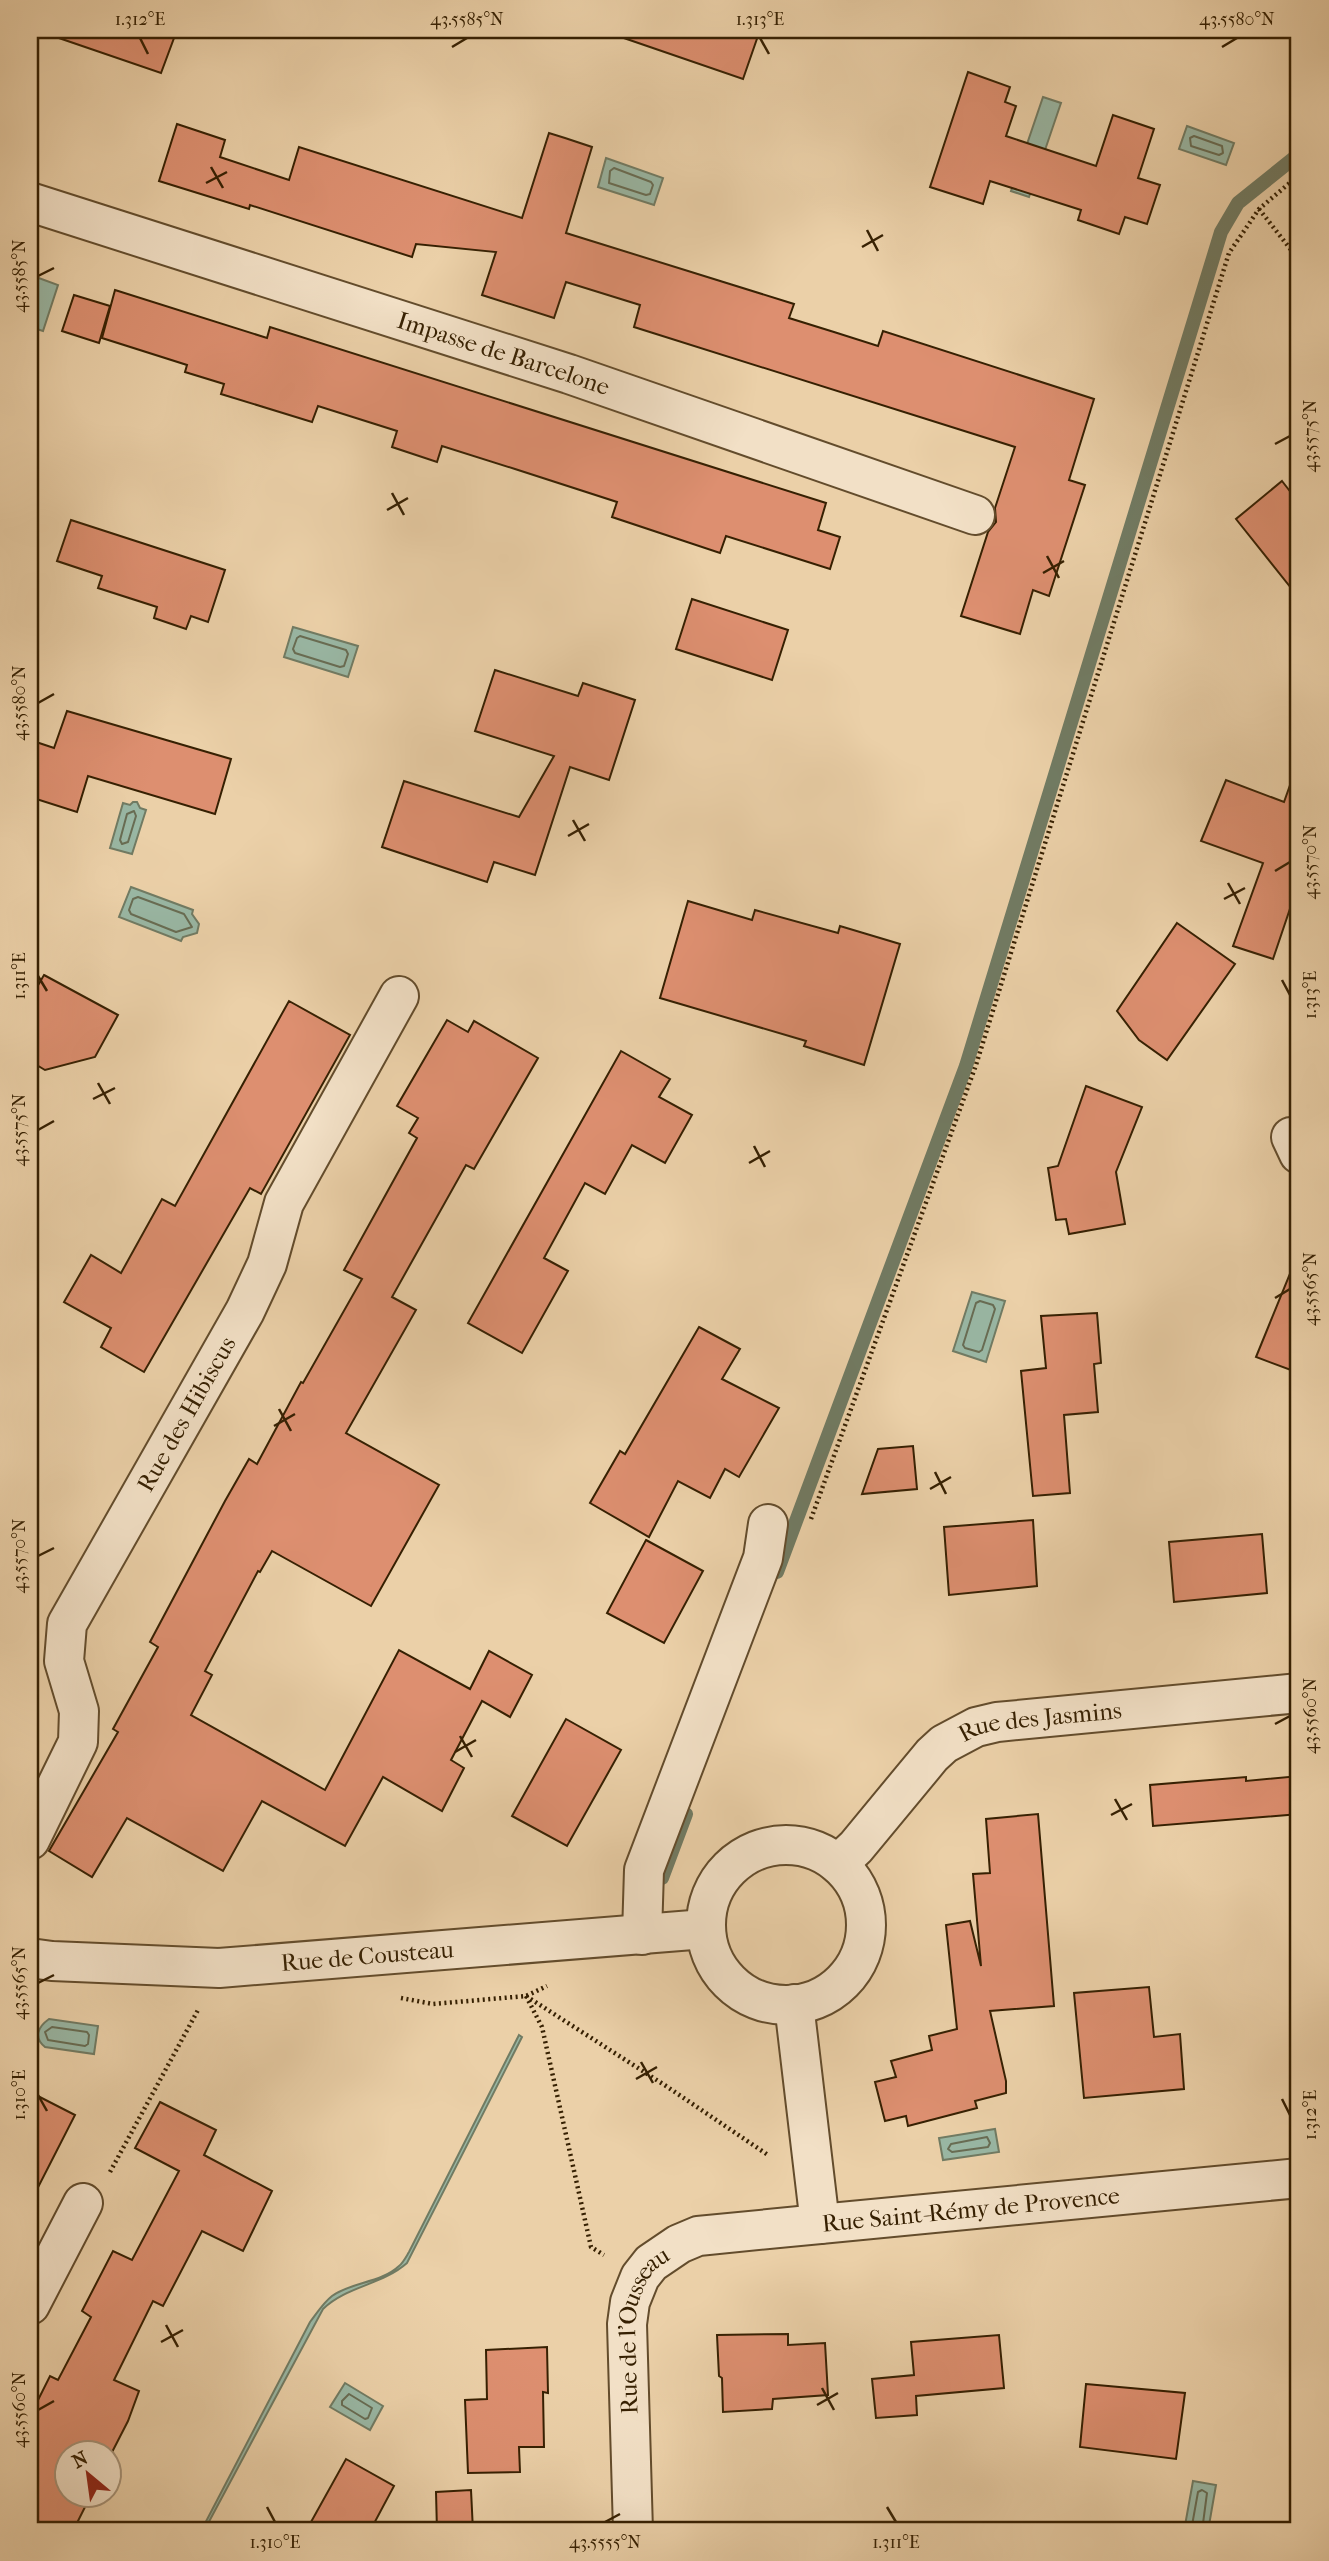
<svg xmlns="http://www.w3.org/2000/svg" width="1329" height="2561" viewBox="0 0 1329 2561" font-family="'IM FELL French Canon',serif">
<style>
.water{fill:#99b7a4;stroke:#717b63;stroke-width:2}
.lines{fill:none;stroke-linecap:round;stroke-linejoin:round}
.shore{stroke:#686c53;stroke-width:2}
.stream{stroke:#717b63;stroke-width:14}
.building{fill:#dd8f70;stroke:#362002;stroke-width:2}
.minor-casing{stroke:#634c2c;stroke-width:42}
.path{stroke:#362002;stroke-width:4.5;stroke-dasharray:2 3.5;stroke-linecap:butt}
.minor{stroke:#f2e0c6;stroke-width:38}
.ticks{fill:none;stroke:#362002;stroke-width:2.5}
.labels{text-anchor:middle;stroke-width:5;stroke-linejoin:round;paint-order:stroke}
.street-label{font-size:24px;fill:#362002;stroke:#f2e0c6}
.neatline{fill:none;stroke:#362002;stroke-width:2.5}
.ticks-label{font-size:18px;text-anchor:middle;fill:#362002}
</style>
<rect width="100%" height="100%" fill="#ebd0a8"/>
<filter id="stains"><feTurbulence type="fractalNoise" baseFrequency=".00286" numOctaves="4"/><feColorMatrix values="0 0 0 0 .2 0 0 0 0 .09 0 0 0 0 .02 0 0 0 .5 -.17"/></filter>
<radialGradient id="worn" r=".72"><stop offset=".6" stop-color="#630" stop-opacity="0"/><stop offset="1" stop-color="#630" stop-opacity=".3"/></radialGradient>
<g class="water">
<path d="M1043,97l18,6 -32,94 -18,-6z"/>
<path d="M1187,126l47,17 -8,22 -47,-16z"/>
<path d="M606,158l57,20 -9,27 -56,-18z"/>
<path d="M36,277l22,8 -15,46 -13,-4v-30z"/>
<path d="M293,627l65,19 -10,31 -64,-20z"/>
<path d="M133,802h4l3,6 6,2 -14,44 -22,-6 13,-45 7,2z"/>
<path d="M131,887l62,23 -1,4 7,10 -2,9 -14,4 -2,4 -62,-24z"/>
<path d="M972,1292l33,9 -19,61 -33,-11z"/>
<path d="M49,2019l49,7 -4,28 -49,-7c-12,-10 -7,-20 4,-28z"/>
<path d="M519,2035l3,2 -115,226c-25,22 -60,23 -84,46l-119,222h-3l109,-209c7,-9 13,-19 22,-26 19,-14 49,-13 67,-30 4,-3 7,-9 10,-14z"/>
<path d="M995,2129l4,23 -56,8 -4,-22z"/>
<path d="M345,2383l38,23 -13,24 -40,-23z"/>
<path d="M1193,2481l23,4 -8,46h-24z"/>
</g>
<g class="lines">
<g class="shore">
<path d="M1194,136l28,10 1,7 -4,2 -28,-9 -1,-8z"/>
<path d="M614,168l37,14 2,3 -3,9 -4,1 -37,-12 1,-12z"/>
<path d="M300,636l46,14 2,4 -4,12 -4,1 -45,-14 -2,-4 4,-11z"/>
<path d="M134,811l2,5 -8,26 -6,2 -2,-4 7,-26z"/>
<path d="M138,897l46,17 8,13 -16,5 -45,-18 -2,-4 4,-11z"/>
<path d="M980,1301l13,4 2,4 -13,41 -3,2 -14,-4 -2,-3 13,-42z"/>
<path d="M52,2027l35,5 2,3 -1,9 -3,2 -37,-6 -3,-8z"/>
<path d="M987,2137l3,6 -2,4 -36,5 -4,-3 3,-5z"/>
<path d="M349,2394l23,14 -4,10 -3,1 -23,-14v-4z"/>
<path d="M1191,2531l7,-39 4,-2 5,3 -5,38"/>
</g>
<g class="stream">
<path d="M777,1572l189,-506 255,-834 17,-29 61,-49"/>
<path d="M662,1878l24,-64"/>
</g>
</g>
<g class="building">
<path d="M54,30h123l-16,43 -108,-37z"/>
<path d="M619,30h141l-17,49 -125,-43z"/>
<path d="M968,72l42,15 -5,15 11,4 -10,30 90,30 17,-51 41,14 -16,49 22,7 -13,39 -22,-7 -6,17 -41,-14 3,-10 -91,-29 -7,23 -53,-17z"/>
<path d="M177,124l48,16 -5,17 69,23 10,-33 223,71 27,-85 16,5 27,9 -26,86 228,71 -5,14 45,14 44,14 5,-15 211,68 -25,81 16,5 -36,111 -16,-6 -13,44 -59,-18 27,-84 8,-10 -1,-14 20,-61 -381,-120 6,-22 -74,-23 -12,36 -72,-23 14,-43 -80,-8 -4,13 -162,-52 -1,4 -90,-28z"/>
<path d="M115,290l152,48 3,-11 556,176 -8,27 22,7 -10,32 -104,-33 -6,17 -108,-36 5,-15 -102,-33 -73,-23 -5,16 -45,-15 5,-16 -79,-25 -6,16 -91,-28 3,-10 -39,-12 2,-7 -85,-27z"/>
<path d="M74,295l36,11 -11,37 -37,-12z"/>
<path d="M1282,481l17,22v95l-63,-79z"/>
<path d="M71,520l154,50 -17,52 -17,-6 -5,13 -32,-11 3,-11 -59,-19 4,-12 -45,-15z"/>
<path d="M692,599l96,31 -16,50 -96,-31z"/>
<path d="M495,670l83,26 5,-13 52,17 -26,80 -39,-13 -35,108 -41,-13 -7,20 -105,-35 22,-66 115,36 35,-61 -79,-25z"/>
<path d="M67,711l164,48 -16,55 -127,-38 -11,36 -47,-15v-57l24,8z"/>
<path d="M1294,774l5,1v107l-26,77 -40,-13 30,-83 -62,-22 25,-61 58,22z"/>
<path d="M688,901l64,19 3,-10 83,23 2,-7 60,18 -36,121 -60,-19 2,-5 -146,-43z"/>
<path d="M1177,923l58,41 -68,96 -28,-20 -22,-29z"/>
<path d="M44,975l74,40 -23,42 -50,13 -15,-9v-62z"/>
<path d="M289,1001l61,34 -89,159 -11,-6 -106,184 -43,-25 10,-19 -47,-26 27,-47 30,18 41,-74 13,7z"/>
<path d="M447,1020l21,12 6,-11 64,37 -64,111 -8,-4 -74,132 24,13 -70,123 93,52 -68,121 -99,-55 -12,21 -2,-1 -53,100 7,4 -21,40 134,75 74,-140 71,39 19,-38 43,24 -22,42 -28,-16 -31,59 13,8 -22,43 -59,-34 -38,69 -83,-45 -39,70 -96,-53 -35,59 -43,-26 69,-119 -5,-3 45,-82 -8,-5 75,-141 24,-42 8,5 44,-82 2,1 59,-104 -18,-9 73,-132 -8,-5 9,-15 -21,-12z"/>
<path d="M621,1051l49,28 -11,18 33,18 -27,48 -33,-18 -27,49 -20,-11 -41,75 24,13 -46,82 -54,-30z"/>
<path d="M1086,1086l56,21 -26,65 9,52 -56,10 -3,-15 -10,1 -8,-52 10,-2z"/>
<path d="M1298,1254h1v119l-43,-16z"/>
<path d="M1097,1313l4,50 -7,1 4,48 -34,3 6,78 -37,3 -12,-125 25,-3 -5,-52z"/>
<path d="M699,1327l41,22 -18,30 57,29 -40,69 -14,-8 -15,29 -32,-17 -29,56 -59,-34 30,-52 5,3z"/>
<path d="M913,1446l4,43 -55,5 16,-45z"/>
<path d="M1033,1520l4,66 -88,9 -5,-68z"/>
<path d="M1262,1534l5,59 -93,9 -5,-60z"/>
<path d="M646,1540l57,31 -39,72 -57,-30z"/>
<path d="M566,1719l55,31 -54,96 -55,-30z"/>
<path d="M1299,1776v38l-146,12 -3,-41 96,-8v4z"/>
<path d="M1038,1814l16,192 -64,5 16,70v12l-31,8 2,7 -69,18 -2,-10 -21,5 -10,-39 21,-5 -5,-16 41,-11 -3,-14 28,-7 -11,-104 24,-4 11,45 -8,-92 17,-1 -4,-54z"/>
<path d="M1149,1987l5,50 26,-3 4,55 -100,9 -10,-105z"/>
<path d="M30,2092l45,23 -45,88z"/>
<path d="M160,2102l56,28 -12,25 68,36 -29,60 -41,-20 -39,75 -10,-5 -39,79 25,11 -11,30 -20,39v-7h-42v42h25l-18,36h-43v-115l20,-40 8,4 33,-63 -9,-6 31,-60 19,9 47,-89 -44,-23z"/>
<path d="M788,2334v11l37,-2 3,52 -55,4 -1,10 -49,3 -1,-34 -3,-2 -2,-41z"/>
<path d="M999,2335l5,53 -88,8 1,19 -41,3 -4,-39 42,-4 -3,-33z"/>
<path d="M547,2347l1,46 -5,-1 1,55h-25l1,25 -52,1 -3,-73 22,-1 -1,-49z"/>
<path d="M1086,2384l99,9 -9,66 -96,-12z"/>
<path d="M346,2459l48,27 -24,45h-64z"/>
<path d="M471,2490l2,41h-36l-1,-39z"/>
</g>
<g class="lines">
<defs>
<g id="minor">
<path id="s1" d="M30,202l539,172 406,141"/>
<path d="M1291,1137l8,17"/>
<path id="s2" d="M30,1840l48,-98 1,-31 -15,-50 3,-37 178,-313 22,-47 17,-61 115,-207"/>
<circle cx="786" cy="1925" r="80"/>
<path id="s3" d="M838,1864l18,-17 76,-92 12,-11 32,-17 21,-5 302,-29"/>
<path d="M642,1935l2,-65 119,-312 5,-34"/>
<path id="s4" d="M30,1958l22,3 167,7 486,-39"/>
<path id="s5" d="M794,2004l26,220 479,-46"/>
<path d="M30,2305l53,-102"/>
<path id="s6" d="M633,2531l-6,-207 3,-22 10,-25 11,-14 28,-19 19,-8 122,-12"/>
</g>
</defs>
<use href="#minor" class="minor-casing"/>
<g class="path">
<path d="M1259,209l40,51"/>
<path d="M811,1519l165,-454 253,-812 30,-44 40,-34"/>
<path d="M526,1996l140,90 102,69"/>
<path d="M526,1996l16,31 49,220 13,8"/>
<path d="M401,1998l32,6 93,-8 21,-10"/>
<path d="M110,2172l88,-162"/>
</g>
<use href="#minor" class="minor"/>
</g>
<path class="ticks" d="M140,38l8,16M760,38l9,16M452,47l15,-9M1222,47l15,-9M211,167l12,21M206,183l21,-11M867,230l11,21M862,247l21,-12M38,276l16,-8M1275,444l15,-8M392,493l12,22M387,510l21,-12M1047,556l12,22M1043,573l21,-12M38,703l16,-9M573,820l12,21M568,836l21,-12M1275,871l15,-9M1228,883l12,21M1224,899l21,-11M38,976l9,15M1282,980l8,15M98,1083l12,21M93,1099l22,-11M38,1130l16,-9M754,1146l11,21M749,1163l21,-12M1275,1298l15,-9M279,1409l12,22M274,1426l21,-12M935,1472l11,22M930,1489l21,-12M38,1556l16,-8M1275,1724l15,-8M460,1736l12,21M455,1752l21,-12M1115,1799l12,21M1111,1815l21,-11M38,1983l16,-8M641,2062l12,21M636,2079l21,-12M38,2095l9,16M1282,2099l8,16M166,2325l12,22M161,2342l22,-12M822,2388l12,22M817,2405l21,-12M38,2410l16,-9M267,2507l8,15M887,2507l9,15M605,2522l15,-8"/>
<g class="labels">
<g class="street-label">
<text dy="8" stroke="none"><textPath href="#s1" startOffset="497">Impasse de Barcelone</textPath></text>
<text dy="8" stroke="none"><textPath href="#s2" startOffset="471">Rue des Hibiscus</textPath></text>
<text dy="8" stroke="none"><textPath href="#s3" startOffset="261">Rue des Jasmins</textPath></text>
<text dy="8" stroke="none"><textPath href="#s4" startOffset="338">Rue de Cousteau</textPath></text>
<text dy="8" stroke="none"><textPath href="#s5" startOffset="373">Rue Saint-Rémy de Provence</textPath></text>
<text dy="8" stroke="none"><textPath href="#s6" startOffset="205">Rue de l'Ousseau</textPath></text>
</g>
</g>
<rect width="1329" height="2561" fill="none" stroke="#ebd0a8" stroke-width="77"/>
<g transform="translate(88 2474) rotate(331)"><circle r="33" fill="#f2e0c6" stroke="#a79378" stroke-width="2"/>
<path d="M0-5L12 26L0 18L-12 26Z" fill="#8f2418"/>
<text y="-10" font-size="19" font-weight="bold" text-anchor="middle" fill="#362002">N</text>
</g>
<rect x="38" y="38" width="1252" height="2484" class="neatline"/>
<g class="ticks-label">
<text x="140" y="25">1.312°E</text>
<text x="467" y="25">43.5585°N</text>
<text x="760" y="25">1.313°E</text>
<text x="1237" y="25">43.5580°N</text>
<text transform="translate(19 276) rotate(-90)" y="6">43.5585°N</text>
<text transform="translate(1310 436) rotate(-90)" y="6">43.5575°N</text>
<text transform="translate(19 703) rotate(-90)" y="6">43.5580°N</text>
<text transform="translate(1310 862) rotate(-90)" y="6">43.5570°N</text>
<text transform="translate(19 976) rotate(-90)" y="6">1.311°E</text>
<text transform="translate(1310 995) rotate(-90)" y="6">1.313°E</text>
<text transform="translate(19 1130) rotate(-90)" y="6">43.5575°N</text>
<text transform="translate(1310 1289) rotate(-90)" y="6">43.5565°N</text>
<text transform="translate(19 1556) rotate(-90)" y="6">43.5570°N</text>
<text transform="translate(1310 1716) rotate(-90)" y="6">43.5560°N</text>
<text transform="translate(19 1983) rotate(-90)" y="6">43.5565°N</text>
<text transform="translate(19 2095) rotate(-90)" y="6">1.310°E</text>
<text transform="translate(1310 2115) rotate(-90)" y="6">1.312°E</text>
<text transform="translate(19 2410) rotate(-90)" y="6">43.5560°N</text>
<text x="275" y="2548">1.310°E</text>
<text x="605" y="2548">43.5555°N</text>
<text x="896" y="2548">1.311°E</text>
</g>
<rect width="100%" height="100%" filter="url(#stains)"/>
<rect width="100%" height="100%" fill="url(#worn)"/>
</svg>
